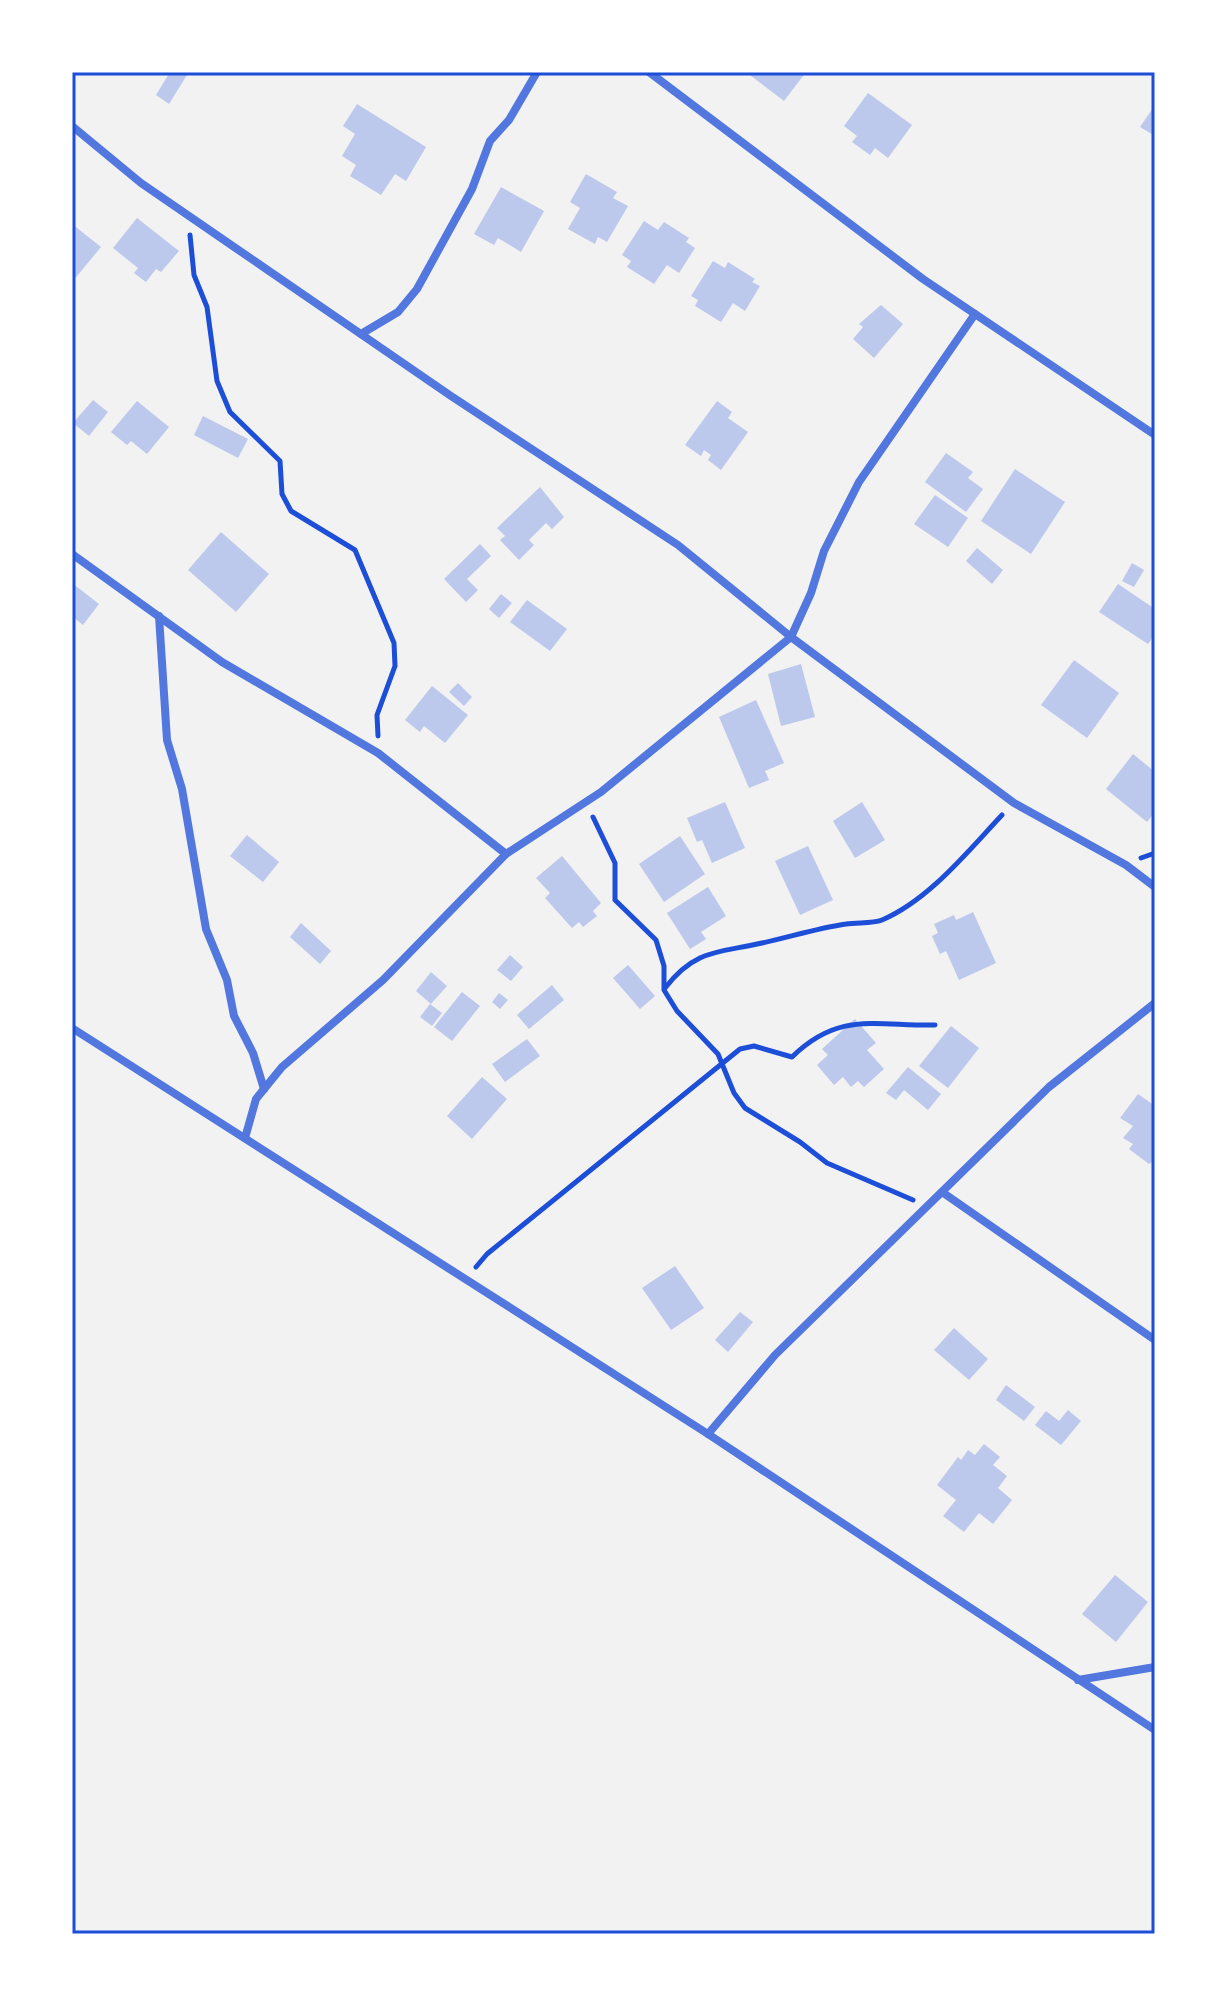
<svg xmlns="http://www.w3.org/2000/svg" width="1227" height="2006" viewBox="0 0 1227 2006" font-family="Montserrat,sans-serif">
<style>
.building{fill:#bdc9ec}
.lines{fill:none;stroke-linecap:round;stroke-linejoin:round}
.path{stroke:#1d4ed8;stroke-width:5}
.minor{stroke:#5277de;stroke-width:8}
.neatline{fill:none;stroke:#1d4ed8;stroke-width:3}
</style>
<rect width="100%" height="100%" fill="#f2f2f2"/>
<g class="building">
<path d="M170,72l17,3 -18,29 -13,-9z"/>
<path d="M746,72h60l-22,29z"/>
<path d="M868,93l44,32 -24,33 -13,-10 -5,7 -18,-13 5,-6 -13,-10z"/>
<path d="M357,104l69,43 -20,34 -11,-7 -14,21 -31,-19 6,-11 -14,-9 13,-22 -12,-8z"/>
<path d="M1155,105v31l-15,-9z"/>
<path d="M586,174l31,18 -4,6 15,8 -21,36 -9,-5 -3,7 -27,-15 12,-21 -10,-6z"/>
<path d="M501,187l43,24 -23,41 -23,-14 -4,7 -20,-11z"/>
<path d="M137,218l42,33 -18,21 -5,-3 -10,13 -12,-9 4,-5 -25,-20z"/>
<path d="M644,221l14,9 6,-8 25,16 -3,4 9,6 -16,25 -12,-8 -13,19 -27,-17 4,-6 -9,-6z"/>
<path d="M72,224l29,23 -29,35z"/>
<path d="M713,261l12,7 3,-6 27,17 -3,3 8,4 -15,25 -12,-8 -12,19 -26,-16 3,-6 -7,-4z"/>
<path d="M881,305l22,19 -29,34 -21,-19 10,-12 -4,-3z"/>
<path d="M93,400l15,12 -19,24 -16,-13z"/>
<path d="M137,401l32,26 -22,27 -16,-13 -4,4 -16,-13z"/>
<path d="M717,401l15,11 -4,6 20,14 -27,38 -13,-10 3,-5 -7,-5 -3,6 -16,-11z"/>
<path d="M203,416l45,23 -10,19 -44,-23z"/>
<path d="M946,453l27,19 -5,6 15,11 -17,23 -41,-30z"/>
<path d="M1015,469l50,33 -34,52 -50,-33z"/>
<path d="M540,487l24,30 -12,12 -6,-6 -17,17 5,5 -15,15 -19,-20 5,-4 -8,-8z"/>
<path d="M935,495l33,23 -20,29 -34,-23z"/>
<path d="M221,532l48,42 -33,38 -48,-42z"/>
<path d="M480,544l11,12 -24,23 11,11 -12,12 -22,-23z"/>
<path d="M977,548l26,22 -11,14 -26,-23z"/>
<path d="M1132,563l12,7 -10,17 -12,-6z"/>
<path d="M72,583l27,21 -16,21 -11,-9z"/>
<path d="M1118,584l37,25v25l-7,10 -49,-32z"/>
<path d="M501,594l11,9 -13,15 -10,-9z"/>
<path d="M527,600l40,29 -17,22 -40,-29z"/>
<path d="M1074,660l45,33 -32,45 -46,-33z"/>
<path d="M801,664l14,53 -34,9 -13,-52z"/>
<path d="M458,683l14,14 -8,9 -15,-14z"/>
<path d="M432,686l36,29 -23,28 -21,-17 -4,6 -15,-12z"/>
<path d="M756,700l28,63 -19,8 4,9 -20,8 -30,-71z"/>
<path d="M1133,754l22,18v40l-8,10 -41,-33z"/>
<path d="M725,802l20,46 -33,15 -10,-23 -5,2 -10,-24z"/>
<path d="M862,802l23,38 -30,18 -22,-37z"/>
<path d="M247,835l32,27 -16,20 -33,-26z"/>
<path d="M680,836l25,38 -41,28 -25,-38z"/>
<path d="M808,846l25,54 -33,15 -25,-54z"/>
<path d="M562,856l39,47 -8,8 4,5 -14,11 -4,-5 -7,6 -27,-30 5,-5 -14,-15z"/>
<path d="M708,887l18,29 -25,16 5,7 -16,10 -23,-36z"/>
<path d="M973,912l23,51 -37,17 -13,-29 -6,3 -8,-18 6,-3 -4,-9 20,-9 2,5z"/>
<path d="M301,923l30,28 -11,13 -30,-27z"/>
<path d="M510,955l13,12 -12,14 -14,-11z"/>
<path d="M628,965l27,31 -15,13 -27,-31z"/>
<path d="M431,972l16,14 -16,18 -15,-13z"/>
<path d="M552,985l12,15 -35,29 -12,-14z"/>
<path d="M462,992l18,14 -28,35 -18,-14z"/>
<path d="M499,993l9,7 -8,9 -8,-7z"/>
<path d="M430,1004l12,9 -10,13 -12,-9z"/>
<path d="M855,1019l21,24 -9,7 17,19 -20,18 -6,-6 -7,6 -8,-10 -9,8 -17,-20 11,-10 -6,-6z"/>
<path d="M951,1026l28,22 -31,40 -29,-22z"/>
<path d="M527,1039l13,17 -35,26 -13,-18z"/>
<path d="M908,1067l33,27 -13,16 -24,-20 -8,10 -10,-7z"/>
<path d="M482,1077l25,22 -35,40 -25,-23z"/>
<path d="M1138,1094l17,12v54l-6,4 -20,-15 4,-5 -10,-6 10,-12 -13,-8z"/>
<path d="M675,1266l29,42 -33,22 -29,-42z"/>
<path d="M740,1312l13,10 -25,30 -13,-12z"/>
<path d="M954,1328l34,31 -19,21 -35,-30z"/>
<path d="M1006,1385l29,22 -11,14 -28,-21z"/>
<path d="M1068,1410l13,11 -20,24 -26,-20 11,-14 13,10z"/>
<path d="M984,1444l16,13 -7,8 14,11 -9,12 14,12 -19,24 -14,-11 -15,19 -21,-16 13,-16 -19,-15 21,-28 3,3 7,-10 7,5z"/>
<path d="M1115,1575l33,27 -32,40 -34,-28z"/>
</g>
<g class="lines">
<g class="path">
<path d="M190,235l4,40 13,32 10,74 13,31 50,49 2,33 9,17 64,39 39,93 1,23 -18,49 1,21"/>
<path d="M593,817l22,46v37l41,40 8,26v24l13,21 41,43 16,39 11,15 55,34 27,21 86,37"/>
<path d="M1141,858l14,-5"/>
<path d="M665,988c31,-40 55,-35 97,-45 28,-6 56,-15 84,-19 11,-2 26,0 36,-4 47,-20 86,-69 120,-105"/>
<path d="M476,1267l11,-13 253,-205 14,-3 38,11c47,-46 83,-31 143,-32"/>
</g>
<g class="minor">
<path d="M649,72l274,207 232,156"/>
<path d="M72,126l69,57 310,213 227,149 113,92 223,166 112,62 29,22"/>
<path d="M361,334l37,-22 19,-23 55,-100 18,-48 19,-21 28,-48"/>
<path d="M72,554l150,108 156,91 128,101"/>
<path d="M159,616l8,124 15,49 24,140 21,51 7,36 19,37 11,36"/>
<path d="M72,1028l636,406 447,296"/>
<path d="M245,1138l11,-39 26,-32 101,-87 123,-126 95,-62 190,-155 20,-44 13,-42 35,-69 116,-168"/>
<path d="M942,1192l213,148"/>
<path d="M708,1434l67,-79 274,-268 106,-84"/>
<path d="M1078,1680l77,-13"/>
</g>
</g>
<rect width="1227" height="2006" fill="none" stroke="#ffffff" stroke-width="148"/>
<rect x="74" y="74" width="1079" height="1858" class="neatline"/>
</svg>
